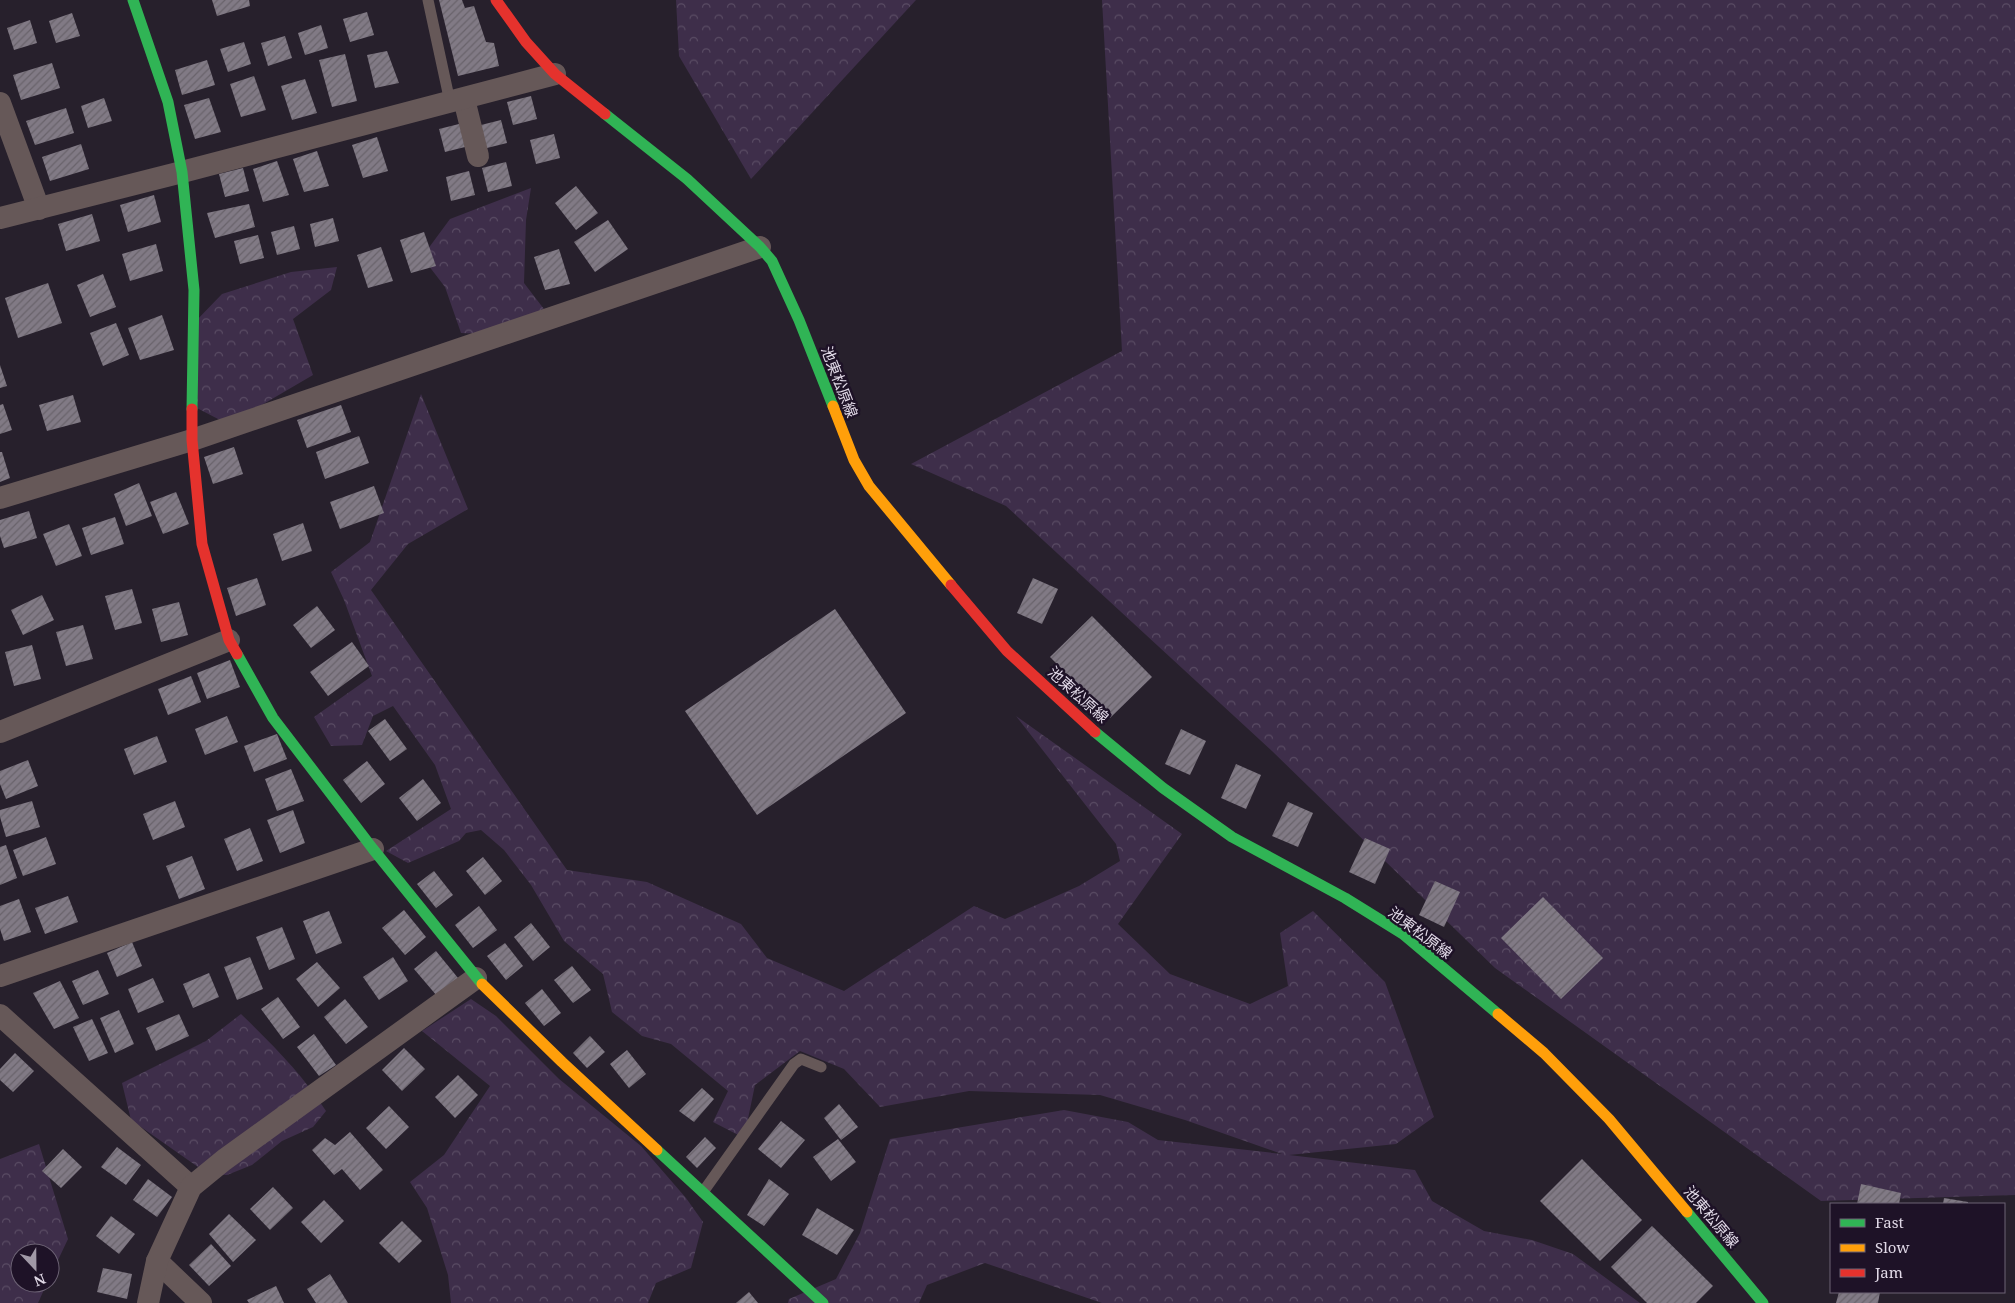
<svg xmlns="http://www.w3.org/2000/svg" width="2015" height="1303" viewBox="0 0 2015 1303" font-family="'Noto Serif','Noto Sans JP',serif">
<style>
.forest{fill:url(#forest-crowns)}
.building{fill:url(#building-hatch)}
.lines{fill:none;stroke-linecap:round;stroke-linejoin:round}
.lane{stroke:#665858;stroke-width:11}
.street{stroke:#665858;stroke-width:22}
.fast{stroke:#30b455;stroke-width:11}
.slow{stroke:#ff9f0a;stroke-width:11}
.jam{stroke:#e5322d;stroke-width:11}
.labels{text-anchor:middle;stroke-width:5;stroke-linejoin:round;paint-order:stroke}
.street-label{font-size:15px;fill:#e1d9e7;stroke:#1e1227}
</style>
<defs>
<pattern id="forest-crowns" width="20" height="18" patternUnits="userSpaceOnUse" patternTransform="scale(1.25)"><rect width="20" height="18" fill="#3e2e4a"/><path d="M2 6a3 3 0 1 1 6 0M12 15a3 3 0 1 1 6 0" fill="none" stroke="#5a4c64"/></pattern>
<pattern id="building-hatch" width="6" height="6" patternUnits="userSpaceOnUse" patternTransform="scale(1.25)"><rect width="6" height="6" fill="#817a85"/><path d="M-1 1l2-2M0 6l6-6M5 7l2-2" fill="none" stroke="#69636b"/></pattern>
</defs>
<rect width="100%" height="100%" fill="#27202c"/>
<g class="forest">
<path d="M676,0h240l-165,179 -72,-123z"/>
<path d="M1102,0h913v1195l-194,6 -326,-233 -223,-217 -266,-245 -95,-42 211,-113z"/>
<path d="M531,188l-5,32 -2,63 23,30 -46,22 -40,-2 -16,-46 -23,-30 28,-38z"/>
<path d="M337,267l-6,23 -38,29 20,56 -65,38 -28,7 -27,-14 1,-83 28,-29 69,-22z"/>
<path d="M421,394l47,115 -60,35 -37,46 196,280 80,12 94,42 26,34 77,33 130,-85 31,13 74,-33 41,-25 -4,-17 -100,-128 166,118 -64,90 52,50 80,30 38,-18 -8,-53 33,-22 72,71 49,135 -38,27 -107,11 126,15 17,31 52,30 48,9 41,14 67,49h-538l-117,-40 -58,22 -8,18h-131l1,-4 47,-20 24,-46 30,-94 174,-29 64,12 30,18 124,14 -97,-34 -85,-25 -131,-4 -89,16 -36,-38 -44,-18 -45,34 -11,53 -31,-16 15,-31 -57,-47 -29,-8 -30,-24 -9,-38 -39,-33 -33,-56 -27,-35 -23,-20 -15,3 -7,8 -51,22 -22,-12 65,-42 -16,-44 -42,-59 -20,10 -11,29 -31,1 -17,-29 58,-41 -28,-76 -13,-28 39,-30z"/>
<path d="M471,999l25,17 63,63 82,67 45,52 17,24 -12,46 -35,15 -8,20h-197l-3,-28 -21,-67 -17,-26 34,-27 46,-69 -68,-55z"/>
<path d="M241,1014c32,31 61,60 85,97l-13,16 -31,14 -30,24 -25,10 -19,-1 -77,-54 -9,-37 84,-42z"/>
<path d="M39,1144l29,95 -18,38v-24h-30v30h27l-9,20h-38v-144z"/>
</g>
<g class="building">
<path d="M212,0h37l1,6 -33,10z"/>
<path d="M439,0h23l3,8 9,-2 12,36 8,1 5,23 -41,10z"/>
<path d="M367,12l7,23 -24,7 -7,-23z"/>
<path d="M72,13l8,23 -24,7 -7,-22z"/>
<path d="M30,20l7,23 -23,7 -7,-22z"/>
<path d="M321,25l7,23 -23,7 -7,-22z"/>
<path d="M285,36l7,22 -24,8 -7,-23z"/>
<path d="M244,42l7,22 -23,8 -8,-23z"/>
<path d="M387,51l12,32 -24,5 -8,-33z"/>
<path d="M345,54l12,47 -25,6 -13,-47z"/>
<path d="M207,60l8,25 -33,10 -7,-25z"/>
<path d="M52,63l8,25 -39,12 -8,-25z"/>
<path d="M254,76l12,34 -25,7 -11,-33z"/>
<path d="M305,79l12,34 -25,7 -11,-34z"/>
<path d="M531,96l6,23 -24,6 -6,-23z"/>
<path d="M104,98l8,23 -24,7 -7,-22z"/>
<path d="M209,98l12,34 -26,7 -11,-34z"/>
<path d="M66,108l8,25 -39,12 -9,-24z"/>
<path d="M501,120l6,23 -24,6 -6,-23z"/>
<path d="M463,123l6,23 -24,6 -6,-23z"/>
<path d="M554,134l6,24 -24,6 -6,-24z"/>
<path d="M377,137l11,34 -25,7 -11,-33z"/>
<path d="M81,144l8,25 -39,12 -8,-24z"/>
<path d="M317,151l12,35 -25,6 -11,-33z"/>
<path d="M277,161l12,34 -26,7 -10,-33z"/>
<path d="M506,162l6,24 -24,6 -6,-24z"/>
<path d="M243,168l6,23 -24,6 -6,-23z"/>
<path d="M469,171l6,24 -24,6 -5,-24z"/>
<path d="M576,186l22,27 -22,17 -21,-27z"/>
<path d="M154,195l7,27 -33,10 -8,-27z"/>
<path d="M249,204l6,23 -40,11 -8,-25z"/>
<path d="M92,214l8,27 -34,10 -8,-27z"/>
<path d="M333,218l6,23 -24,6 -5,-23z"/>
<path d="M608,220l20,29 -33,23 -21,-30z"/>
<path d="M294,226l6,23 -23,6 -6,-23z"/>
<path d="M424,232l12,34 -25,7 -11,-33z"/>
<path d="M258,235l6,23 -24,6 -6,-23z"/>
<path d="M156,244l7,27 -33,10 -8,-27z"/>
<path d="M381,247l12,34 -25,7 -11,-33z"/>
<path d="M559,249l11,35 -25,6 -11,-33z"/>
<path d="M103,274l13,33 -26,10 -13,-32z"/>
<path d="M48,283l14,40 -44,15 -13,-40z"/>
<path d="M162,315l12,35 -34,10 -12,-32z"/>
<path d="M116,323l13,32 -26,11 -13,-33z"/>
<path d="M0,365l7,21 -7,2z"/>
<path d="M73,395l8,27 -34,9 -8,-26z"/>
<path d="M3,404l9,26 -12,4v-29z"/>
<path d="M341,405l10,27 -44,16 -10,-28z"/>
<path d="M359,436l10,27 -44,16 -9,-27z"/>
<path d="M234,447l9,27 -30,10 -9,-27z"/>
<path d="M0,452h2l8,26 -10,4z"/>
<path d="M139,483l13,33 -26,10 -12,-32z"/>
<path d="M374,486l10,27 -44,16 -10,-27z"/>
<path d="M176,492l13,32 -26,10 -13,-32z"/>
<path d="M29,511l8,27 -33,10 -4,-12v-16z"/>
<path d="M115,517l9,27 -33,11 -9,-27z"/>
<path d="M303,523l9,28 -30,10 -9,-27z"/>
<path d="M69,524l13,32 -26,10 -13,-32z"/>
<path d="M257,578l9,27 -30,11 -9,-28z"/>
<path d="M1033,578l25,11 -16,35 -25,-11z"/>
<path d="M132,589l10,34 -27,7 -10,-34z"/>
<path d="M42,595l12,25 -31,15 -12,-25z"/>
<path d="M179,602l9,33 -27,7 -9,-33z"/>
<path d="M317,606l18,24 -24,18 -18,-23z"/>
<path d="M835,609l71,104 -149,102 -72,-104z"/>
<path d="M1092,616l60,61 -42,41 -60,-61z"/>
<path d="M83,625l10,34 -27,7 -10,-34z"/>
<path d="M352,642l17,24 -41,30 -18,-24z"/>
<path d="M32,645l9,34 -27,7 -9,-34z"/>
<path d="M230,660l10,27 -33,12 -10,-26z"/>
<path d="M191,676l10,26 -33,13 -10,-26z"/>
<path d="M227,716l11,26 -33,13 -10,-26z"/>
<path d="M385,719l22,30 -17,12 -22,-30z"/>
<path d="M1181,729l25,12 -16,34 -25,-11z"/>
<path d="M277,734l10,25 -33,13 -10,-26z"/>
<path d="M157,736l10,26 -33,13 -10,-26z"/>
<path d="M28,760l10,26 -32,13 -6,-15v-13z"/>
<path d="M367,761l18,23 -24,19 -18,-23z"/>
<path d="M1236,764l25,11 -15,34 -25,-11z"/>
<path d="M291,769l13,32 -27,10 -12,-32z"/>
<path d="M423,779l18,24 -24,18 -18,-23z"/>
<path d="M32,801l8,26 -34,10 -6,-20v-7z"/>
<path d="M175,801l10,26 -32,13 -10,-26z"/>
<path d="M1288,802l25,11 -15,34 -26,-11z"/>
<path d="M293,810l12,33 -25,10 -13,-33z"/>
<path d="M250,828l13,33 -26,10 -13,-32z"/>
<path d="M46,837l10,27 -33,12 -10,-26z"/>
<path d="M1365,838l25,11 -15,35 -26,-12z"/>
<path d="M6,845l11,33 -17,7v-38z"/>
<path d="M192,856l13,33 -26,10 -13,-33z"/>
<path d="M483,857l19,24 -17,14 -19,-24z"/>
<path d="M434,871l19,24 -17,13 -19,-24z"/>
<path d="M1435,881l25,11 -16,35 -25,-12z"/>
<path d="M68,896l10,26 -33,12 -10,-26z"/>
<path d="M1543,897l60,61 -42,41 -60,-61z"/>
<path d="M19,899l12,33 -27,9 -4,-12v-23z"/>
<path d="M479,906l18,24 -24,18 -18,-23z"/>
<path d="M404,910l22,27 -21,18 -23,-27z"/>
<path d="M329,911l13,32 -26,11 -13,-33z"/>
<path d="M531,923l19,24 -17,14 -19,-24z"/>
<path d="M282,927l13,32 -26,11 -13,-33z"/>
<path d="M132,942l10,24 -25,11 -10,-24z"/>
<path d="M505,943l18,23 -17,14 -19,-24z"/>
<path d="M436,951l22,27 -21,18 -23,-27z"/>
<path d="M250,957l13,32 -26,11 -13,-33z"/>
<path d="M393,957l15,24 -29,19 -16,-23z"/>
<path d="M317,962l23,26 -22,19 -22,-28z"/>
<path d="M572,966l19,24 -18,13 -19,-23z"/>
<path d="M98,970l11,24 -26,11 -11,-24z"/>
<path d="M209,973l10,24 -26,11 -10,-24z"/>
<path d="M153,978l11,24 -26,11 -10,-24z"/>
<path d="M60,981l19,37 -25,11 -21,-36z"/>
<path d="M542,989l19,24 -17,13 -19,-23z"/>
<path d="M278,997l22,30 -17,12 -22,-30z"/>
<path d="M345,999l23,28 -22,17 -22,-27z"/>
<path d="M119,1010l15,34 -19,9 -15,-35z"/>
<path d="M179,1014l10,22 -33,15 -10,-23z"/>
<path d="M92,1019l16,34 -19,8 -16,-34z"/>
<path d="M314,1034l22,31 -17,11 -22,-29z"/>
<path d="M590,1036l15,16 -18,16 -14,-15z"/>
<path d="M404,1048l21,21 -23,22 -20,-21z"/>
<path d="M627,1050l19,24 -17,14 -19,-24z"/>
<path d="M15,1053l19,18 -21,21 -13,-12v-11z"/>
<path d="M458,1075l20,20 -23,23 -20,-21z"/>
<path d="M702,1088l12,11 -20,23 -15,-11z"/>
<path d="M839,1104l19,23 -17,13 -17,-22z"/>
<path d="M389,1106l20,21 -23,22 -20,-21z"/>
<path d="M781,1121l24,19 -24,28 -23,-19z"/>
<path d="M350,1132l33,38 -23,20 -18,-21 -8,6 -22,-25 13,-12 10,7z"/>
<path d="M705,1137l11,11 -19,20 -11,-11z"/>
<path d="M838,1139l18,23 -25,19 -18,-24z"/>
<path d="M117,1147l24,18 -15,20 -25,-18z"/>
<path d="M63,1149l19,18 -21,21 -19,-17z"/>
<path d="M1582,1159l60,61 -42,41 -60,-60z"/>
<path d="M148,1179l24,18 -15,20 -24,-17z"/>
<path d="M769,1179l20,15 -25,32 -17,-11z"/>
<path d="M1861,1184l40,9 -2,11h-42z"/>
<path d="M273,1187l20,21 -23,22 -20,-21z"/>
<path d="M1944,1198l24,4v2h-25z"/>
<path d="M324,1200l20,21 -23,22 -20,-21z"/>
<path d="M817,1208l37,22 -17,25 -35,-20z"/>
<path d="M229,1214l27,26 -23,22 -24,-28z"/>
<path d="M111,1216l24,18 -16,20 -23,-18z"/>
<path d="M402,1221l20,20 -23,22 -20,-20z"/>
<path d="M1652,1226l61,60 -17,17h-49l-36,-36z"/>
<path d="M211,1244l20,22 -22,20 -20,-21z"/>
<path d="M103,1268l29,6 -5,25 -30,-7z"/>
<path d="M330,1274l18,29h-32l-9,-14z"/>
<path d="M276,1286l8,17h-35l-2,-3z"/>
<path d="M749,1292l9,11h-22z"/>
<path d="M1839,1292h41l-2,11h-42z"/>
</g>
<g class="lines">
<g class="lane">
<path d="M428,0l22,102"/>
<path d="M703,1192l91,-128 7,-5 20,8"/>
</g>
<g class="street">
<path d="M464,99l14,57"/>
<path d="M0,103l39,106"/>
<path d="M0,218l182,-46 373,-98"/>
<path d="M0,498l192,-58 568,-193"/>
<path d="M0,732l229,-92"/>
<path d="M0,976l373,-127"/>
<path d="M0,1015l191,172"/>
<path d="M157,1261l44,42"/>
<path d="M148,1303l9,-42 34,-74 33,-27 252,-182"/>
</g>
<g class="fast">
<path d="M133,0l35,102 14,70 12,118 -2,119"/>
<path d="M605,114l82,65 73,68 12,14 27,59 34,86"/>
<path d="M237,654l36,64 100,131 109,135"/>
<path d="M1095,732l68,56 69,49 113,61 58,36 95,80"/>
<path d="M657,1150l166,153"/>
<path d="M1687,1212l76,91"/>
</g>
<g class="slow">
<path d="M833,406l21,54 15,26 82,99"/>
<path d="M482,984l80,78 95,88"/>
<path d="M1498,1014l46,39 65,66 78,93"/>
</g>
<g class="jam">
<path d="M496,0l30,42 29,32 50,40"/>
<path d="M192,409v31l10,104 27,96 8,14"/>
<path d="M951,585l56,66 88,81"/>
</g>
</g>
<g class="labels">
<g class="street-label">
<text transform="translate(839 382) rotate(69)" y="5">池東松原線</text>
<text transform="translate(1078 695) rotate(42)" y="5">池東松原線</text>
<text transform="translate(1420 933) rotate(37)" y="5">池東松原線</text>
<text transform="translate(1711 1217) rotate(50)" y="5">池東松原線</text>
</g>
</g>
<rect x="1830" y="1203" width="175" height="90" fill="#1e1227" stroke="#6c6274"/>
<rect x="1840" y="1219" width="25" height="8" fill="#30b455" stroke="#6c6274"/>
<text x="1875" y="1228" font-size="15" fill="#e1d9e7">Fast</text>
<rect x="1840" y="1244" width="25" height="8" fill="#ff9f0a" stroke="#6c6274"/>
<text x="1875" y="1253" font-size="15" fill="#e1d9e7">Slow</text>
<rect x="1840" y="1269" width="25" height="8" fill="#e5322d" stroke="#6c6274"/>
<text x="1875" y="1278" font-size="15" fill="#e1d9e7">Jam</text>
<g transform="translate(35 1268) rotate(158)"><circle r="24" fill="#1e1227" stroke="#6c6274"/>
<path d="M0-4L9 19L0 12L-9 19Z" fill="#a098a6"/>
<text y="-8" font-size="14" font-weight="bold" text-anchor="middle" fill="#e1d9e7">N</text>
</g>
</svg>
